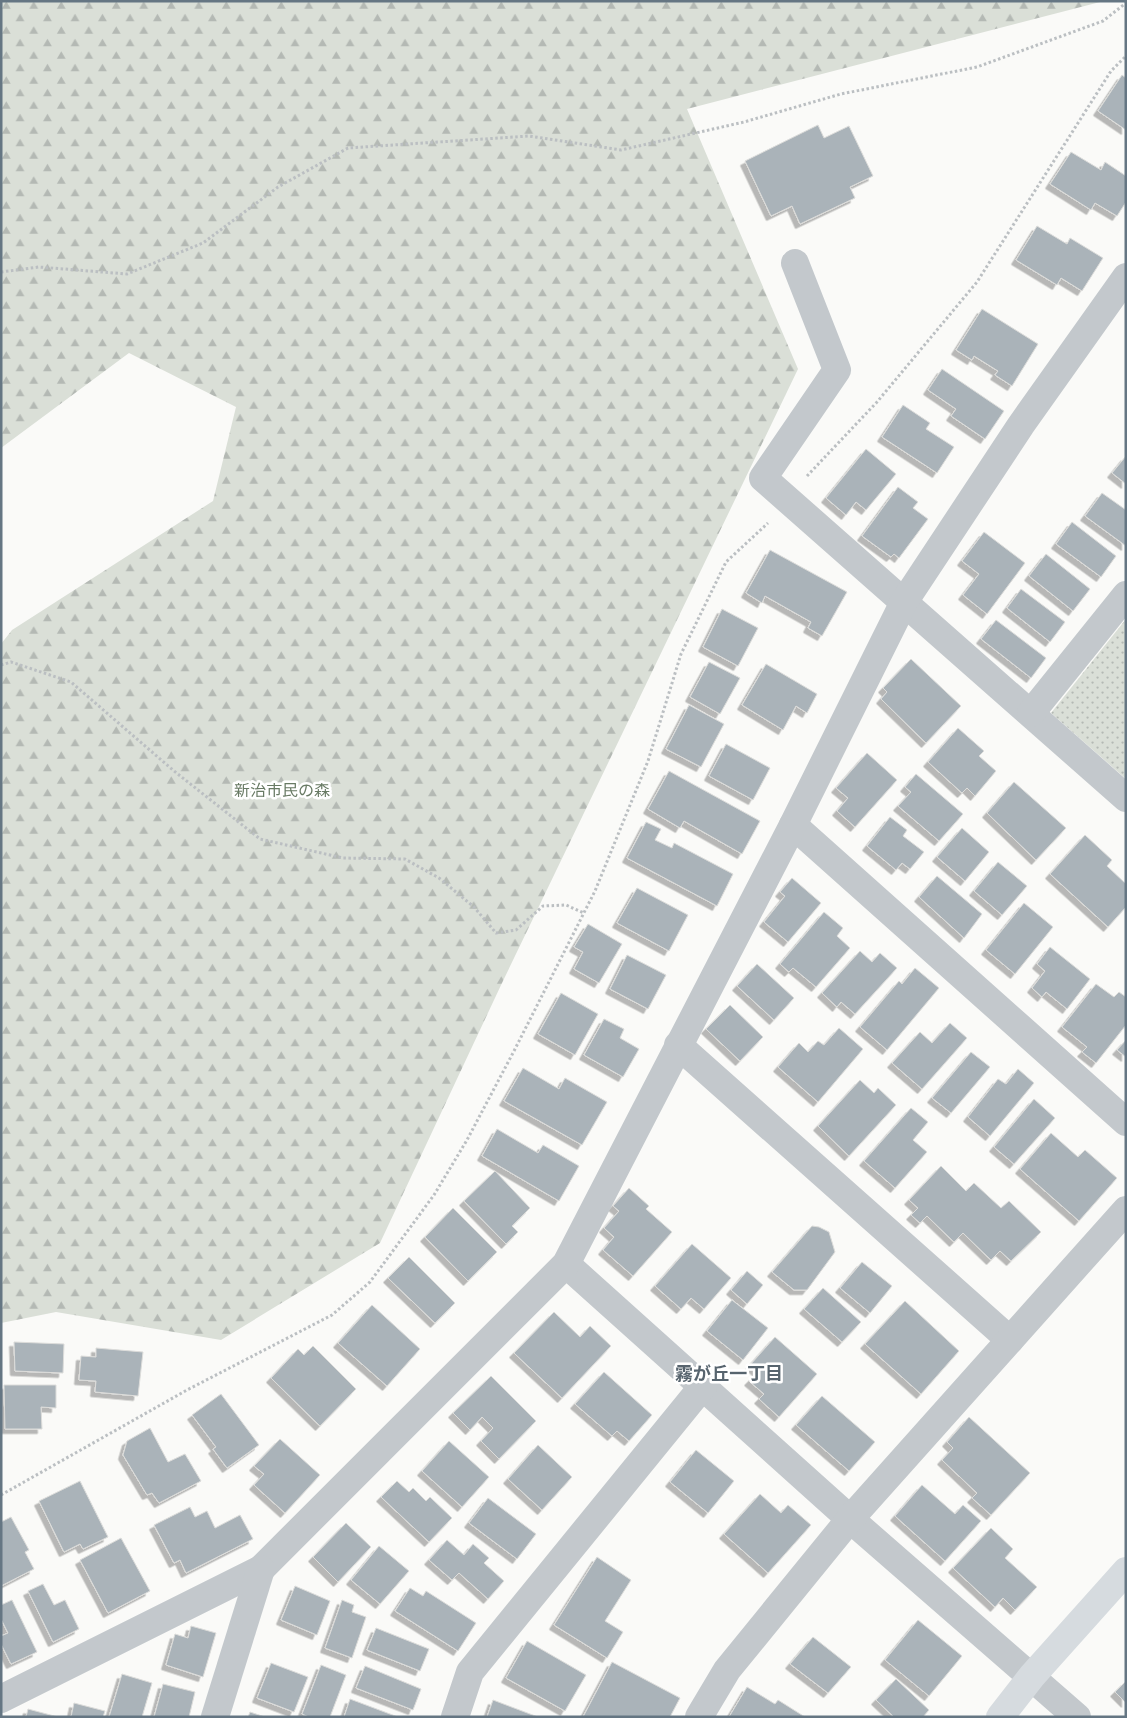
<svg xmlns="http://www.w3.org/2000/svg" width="1127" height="1718" viewBox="0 0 1127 1718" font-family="Rubik,'Noto Sans JP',sans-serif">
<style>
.forest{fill:url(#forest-firs)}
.park{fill:url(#park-dots)}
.building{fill:#aab3b9;stroke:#dcdcda;filter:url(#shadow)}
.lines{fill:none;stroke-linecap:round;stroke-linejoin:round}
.path{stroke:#bbbfc2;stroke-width:3;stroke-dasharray:2.5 2.5;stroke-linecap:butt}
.street{stroke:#c3c8cc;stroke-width:28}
.secondary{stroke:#d6dbdf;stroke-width:28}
.labels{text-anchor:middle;stroke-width:5;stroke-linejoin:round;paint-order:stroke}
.park-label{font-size:16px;fill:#687a64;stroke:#fff}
.neighbourhood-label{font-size:18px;font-weight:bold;fill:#57646e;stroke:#fff}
</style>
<defs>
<pattern id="forest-firs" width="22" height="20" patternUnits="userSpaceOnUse" patternTransform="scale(1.25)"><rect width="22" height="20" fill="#dadfd7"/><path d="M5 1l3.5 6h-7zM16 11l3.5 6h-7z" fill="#b4b9b4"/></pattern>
<pattern id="park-dots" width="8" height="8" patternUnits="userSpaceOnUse" patternTransform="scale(1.25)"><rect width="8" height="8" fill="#dadfd7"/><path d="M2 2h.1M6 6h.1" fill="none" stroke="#b4b9b4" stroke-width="1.8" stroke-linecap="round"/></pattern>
<filter id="shadow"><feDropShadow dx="-4.5" dy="4.5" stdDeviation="0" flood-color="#0004"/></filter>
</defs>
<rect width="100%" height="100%" fill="#fafaf8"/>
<path class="forest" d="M1,1h1103l-417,108 111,260 -296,614 -122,260 -159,97 -165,-28 -55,11v-679l11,-14 201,-129 23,-94 -107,-54 -128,95z"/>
<path class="park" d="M1126,619v160l-75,-66z"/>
<g class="building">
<path d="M1122,75l4,3v52l-28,-19z"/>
<path d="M818,125l6,13 25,-12 24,50 -23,11 5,11 -55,26 -8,-18 -21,10 -26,-55z"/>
<path d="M1071,152l30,18 4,-8 21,14v26l-9,14 -22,-13 -4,7 -41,-26z"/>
<path d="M1037,226l30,18 3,-6 33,20 -21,33 -21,-13 -4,7 -41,-25z"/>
<path d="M982,309l56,35 -26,42 -17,-11 3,-4 -24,-15 -2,4 -16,-10z"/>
<path d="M942,369l62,42 -19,28 -34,-23 5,-7 -28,-19z"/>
<path d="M903,405l27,18 -4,6 28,18 -17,26 -55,-36z"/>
<path d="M866,449l30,25 -30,36 -10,-8 -10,13 -20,-17z"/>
<path d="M1126,456v28l-14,-11z"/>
<path d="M898,487l20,15 -5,6 15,11 -29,39 -5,-4 -3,3 -29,-21z"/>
<path d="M1102,493l24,17v36l-41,-30z"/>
<path d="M1072,522l44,34 -15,21 -45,-33z"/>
<path d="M984,532l41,31 -38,51 -24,-19 16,-21 -17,-13z"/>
<path d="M770,550l77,42 -25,44 -14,-8 3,-6 -46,-26 -3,7 -16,-10z"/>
<path d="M1046,554l44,35 -17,22 -44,-35z"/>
<path d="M1021,589l44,33 -15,20 -43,-34z"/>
<path d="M722,609l36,19 -20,38 -35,-19z"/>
<path d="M996,620l50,38 -15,20 -50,-39z"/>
<path d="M911,659l50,47 -35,37 -45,-44 6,-7 -4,-4z"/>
<path d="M709,662l31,16 -20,36 -30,-17z"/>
<path d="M766,664l51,30 -10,19 -11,-7 -13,24 -41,-25z"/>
<path d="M689,705l35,19 -23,43 -35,-18z"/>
<path d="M958,728l26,23 -5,5 17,15 -21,25 -8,-8 -5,5 -34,-31z"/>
<path d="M726,744l44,24 -17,32 -44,-24z"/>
<path d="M867,753l30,27 -42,47 -18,-16 11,-13 -12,-10z"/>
<path d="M669,771l91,50 -18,33 -58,-33 -4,7 -32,-19z"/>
<path d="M916,774l47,40 -24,27 -41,-35 13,-14 -6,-5z"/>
<path d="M1014,782l52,46 -30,32 -49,-47z"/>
<path d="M890,817l17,13 -4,6 21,16 -14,17 -8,-6 -6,7 -29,-24z"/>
<path d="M646,822l15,7 -6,11 17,8 2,-5 59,31 -16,32 -90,-48z"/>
<path d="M962,828l27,24 -24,29 -28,-24z"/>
<path d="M1085,835l27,25 -5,6 19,18v23l-18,20 -58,-53z"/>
<path d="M998,862l29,24 -25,29 -28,-24z"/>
<path d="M937,876l45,38 -18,24 -45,-41z"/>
<path d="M792,878l29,25 -33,39 -24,-20 21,-26 -5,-4z"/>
<path d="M637,888l51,27 -19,36 -52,-28z"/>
<path d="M1024,903l29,24 -38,47 -29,-24z"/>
<path d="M824,912l19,16 -6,8 13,12 -34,39 -23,-19 -4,4 -9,-8z"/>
<path d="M588,924l34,20 -23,39 -25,-14 9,-17 -9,-5z"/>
<path d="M1050,947l40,32 -23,30 -21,-17 -4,5 -10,-9 13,-17 -8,-7z"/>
<path d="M860,951l12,11 8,-9 17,15 -42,46 -14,-12 -4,5 -15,-14z"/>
<path d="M627,955l39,20 -18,34 -38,-20z"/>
<path d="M757,964l37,34 -20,22 -37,-34z"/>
<path d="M915,968l24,20 -52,62 -27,-23 39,-46 3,3z"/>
<path d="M1096,984l18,13 5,-5 7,5v28l-30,38 -14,-11 5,-5 -25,-20z"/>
<path d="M561,993l37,21 -23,41 -37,-21z"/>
<path d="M730,1005l33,32 -23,24 -34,-32z"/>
<path d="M604,1019l20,10 -4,9 19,11 -16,28 -39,-22z"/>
<path d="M950,1023l17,15 -45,51 -30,-26 28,-31 12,11z"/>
<path d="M839,1028l24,21 -45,53 -40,-35 21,-24 9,9 10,-11 6,4z"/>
<path d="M1126,1040v17l-9,-7z"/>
<path d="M971,1052l19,15 -39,46 -19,-15z"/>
<path d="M523,1068l36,21 6,-11 42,24 -25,43 -78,-44z"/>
<path d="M1018,1069l16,14 -44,53 -22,-19 30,-38 8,5z"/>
<path d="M860,1080l14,13 4,-5 18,17 -47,51 -31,-30z"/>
<path d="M1034,1099l21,19 -41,46 -20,-17z"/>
<path d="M911,1108l17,14 -15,18 14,12 -32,36 -31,-27z"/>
<path d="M497,1129l41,24 5,-8 36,21 -20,35 -77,-45z"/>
<path d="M1051,1133l27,24 7,-7 32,28 -38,43 -59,-52z"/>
<path d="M941,1166l25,25 8,-8 27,25 8,-7 32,31 -30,29 -11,-10 -9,9 -28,-27 -9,9 -27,-26 -7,7 -9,-8 7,-7 -9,-8z"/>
<path d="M495,1171l35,37 -18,18 6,6 -12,12 -42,-43z"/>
<path d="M629,1188l20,18 -3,3 26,23 -39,44 -30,-26 11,-13 -10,-9 15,-17 -6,-5z"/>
<path d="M453,1208l44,44 -29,29 -43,-44z"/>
<path d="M812,1226l7,1 10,5 6,20 -28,38h-13l-22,-18z"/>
<path d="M692,1244l39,34 -27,31 -13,-11 -10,11 -26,-23z"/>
<path d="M409,1257l46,46 -20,20 -47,-45z"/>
<path d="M862,1262l30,24 -22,27 -30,-25z"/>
<path d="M747,1271l16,14 -16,19 -16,-14z"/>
<path d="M823,1288l38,34 -19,20 -38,-33z"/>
<path d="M732,1300l36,28 -25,32 -36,-29z"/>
<path d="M905,1301l54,50 -38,43 -56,-50z"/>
<path d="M372,1305l48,44 -33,37 -49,-43z"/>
<path d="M554,1312l26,25 10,-11 21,20 -49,52 -48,-45z"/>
<path d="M775,1337l42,37 -38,43 -20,-18 5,-5 -15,-13 9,-9 -8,-7z"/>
<path d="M14,1342l50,2 -1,29 -48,-2z"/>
<path d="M313,1346l43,43 -36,37 -49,-48 27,-29 6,6z"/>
<path d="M96,1348l47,4 -5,44 -43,-4 1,-11 -17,-1 2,-24 15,1z"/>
<path d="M604,1372l48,43 -23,26 -12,-10 -5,5 -37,-32z"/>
<path d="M491,1376l45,45 -37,38 -18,-18 12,-13 -11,-11 -12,13 -17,-17z"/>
<path d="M4,1385h52v23l-15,-1 1,22h-37z"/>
<path d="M221,1394l38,51 -32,23 -14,-19 3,-2 -24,-32z"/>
<path d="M822,1396l53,46 -26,29 -53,-46z"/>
<path d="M969,1417l61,56 -39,42 -19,-17 5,-5 -35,-33 11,-12 -6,-6z"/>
<path d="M150,1428l18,34 17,-8 16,27 -42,22 -7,-10 -5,2 -24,-40 4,-14z"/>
<path d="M280,1439l40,36 -35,38 -31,-28 10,-11 -10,-8z"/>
<path d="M449,1441l40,36 -27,30 -40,-36z"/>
<path d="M538,1445l34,32 -30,33 -34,-31z"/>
<path d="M696,1450l38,31 -26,32 -38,-31z"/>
<path d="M80,1481l28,56 -25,12 -3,-5 -16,8 -25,-51z"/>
<path d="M397,1481l12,11 4,-4 13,13 4,-4 22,21 -23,24 -48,-45z"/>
<path d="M922,1485l33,29 8,-9 18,16 -36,40 -50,-45z"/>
<path d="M760,1494l21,19 7,-8 23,20 -43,48 -44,-39z"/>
<path d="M488,1498l48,36 -19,25 -48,-36z"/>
<path d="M190,1507l5,10 12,-6 8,17 25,-13 13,24 -67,34 -6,-13 -6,3 -20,-38z"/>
<path d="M11,1517l18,33 -4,2 9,17 -33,17v-64z"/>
<path d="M346,1523l25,24 -33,35 -25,-25z"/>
<path d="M991,1528l22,21 -8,9 32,29 -22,23 -12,-12 -8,9 -42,-39z"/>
<path d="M121,1538l29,53 -42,22 -28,-53z"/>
<path d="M447,1540l17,15 9,-11 16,14 -5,5 20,18 -16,18 -29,-26 -7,7 -23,-20z"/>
<path d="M379,1546l30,25 -29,33 -29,-24z"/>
<path d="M597,1557l34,23 -26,41 18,11 -16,26 -53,-33z"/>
<path d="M43,1584l11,21 11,-5 14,29 -26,13 -25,-51z"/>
<path d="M295,1586l35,15 -13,34 -36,-15z"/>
<path d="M410,1588l13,8 3,-5 50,32 -18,28 -63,-40z"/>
<path d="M12,1600l25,52 -26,12 -10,-20v-8l7,-3 -7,-14v-14z"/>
<path d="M342,1600l12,5 -2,7 14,5 -14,41 -27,-10z"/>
<path d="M918,1620l44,36 -33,40 -44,-36z"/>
<path d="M191,1626l25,7 -13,44 -37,-12 9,-31 13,4z"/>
<path d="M376,1628l53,21 -9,22 -53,-21z"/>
<path d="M813,1637l38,30 -23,26 -38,-29z"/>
<path d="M527,1641l59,34 -21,36 -59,-33z"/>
<path d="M612,1662l68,36 -10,19h-87z"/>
<path d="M271,1663l37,14 -14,35 -37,-14z"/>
<path d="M321,1665l25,10 -16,42h-21l-7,-3z"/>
<path d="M365,1666l56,23 -8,21 -57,-22z"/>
<path d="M122,1674l30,9 -10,34h-33z"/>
<path d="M896,1679l33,31 -6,7h-29l-18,-17z"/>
<path d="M1126,1681v22l-11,-11z"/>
<path d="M163,1684l32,8 -6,25h-35z"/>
<path d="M747,1687l28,17 3,-4 27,17h-76z"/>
<path d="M350,1699l48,18h-54z"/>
<path d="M493,1700l45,17h-51z"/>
<path d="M74,1703l31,8 -2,6h-32z"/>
<path d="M28,1709l30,8h-32z"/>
<path d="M250,1712l15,5h-17z"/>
</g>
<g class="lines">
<g class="path">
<path d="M1,272l38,-5 88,7 76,-31 75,-56 70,-39 181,-12 92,14 123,-28 97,-28 136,-27 126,-46 23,-18"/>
<path d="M807,476l70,-74 100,-120 134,-211 15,-15"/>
<path d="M1,665l10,-3 60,20 103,89 86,68 83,19 62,1 34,19 35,29 22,26 20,-3 27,-24 23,-1 18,8"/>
<path d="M1,1495l186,-105 145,-75 38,-33 64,-87 33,-55 47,-89 81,-160 53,-130 33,-107 45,-92 42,-39"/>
</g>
<g class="street">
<path d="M795,263l42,107 -74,108 363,320"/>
<path d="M1031,713l95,-118"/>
<path d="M793,825l333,297"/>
<path d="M678,1045l332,295"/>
<path d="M566,1264l284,255 227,198"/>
<path d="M1,1699l260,-130 305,-305 227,-439 111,-223 117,-177 105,-148"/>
<path d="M215,1717l46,-148"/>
<path d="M455,1717l15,-45 233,-286"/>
<path d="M699,1717l28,-47 123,-151 276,-309"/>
</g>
<path class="secondary" d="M1000,1717l32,-41 94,-105"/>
</g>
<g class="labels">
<g class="park-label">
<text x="282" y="796">新治市民の森</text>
</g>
<g class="neighbourhood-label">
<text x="729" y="1380">霧が丘一丁目</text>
</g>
</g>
<rect width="1127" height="1718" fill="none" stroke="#657683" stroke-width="5"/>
</svg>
